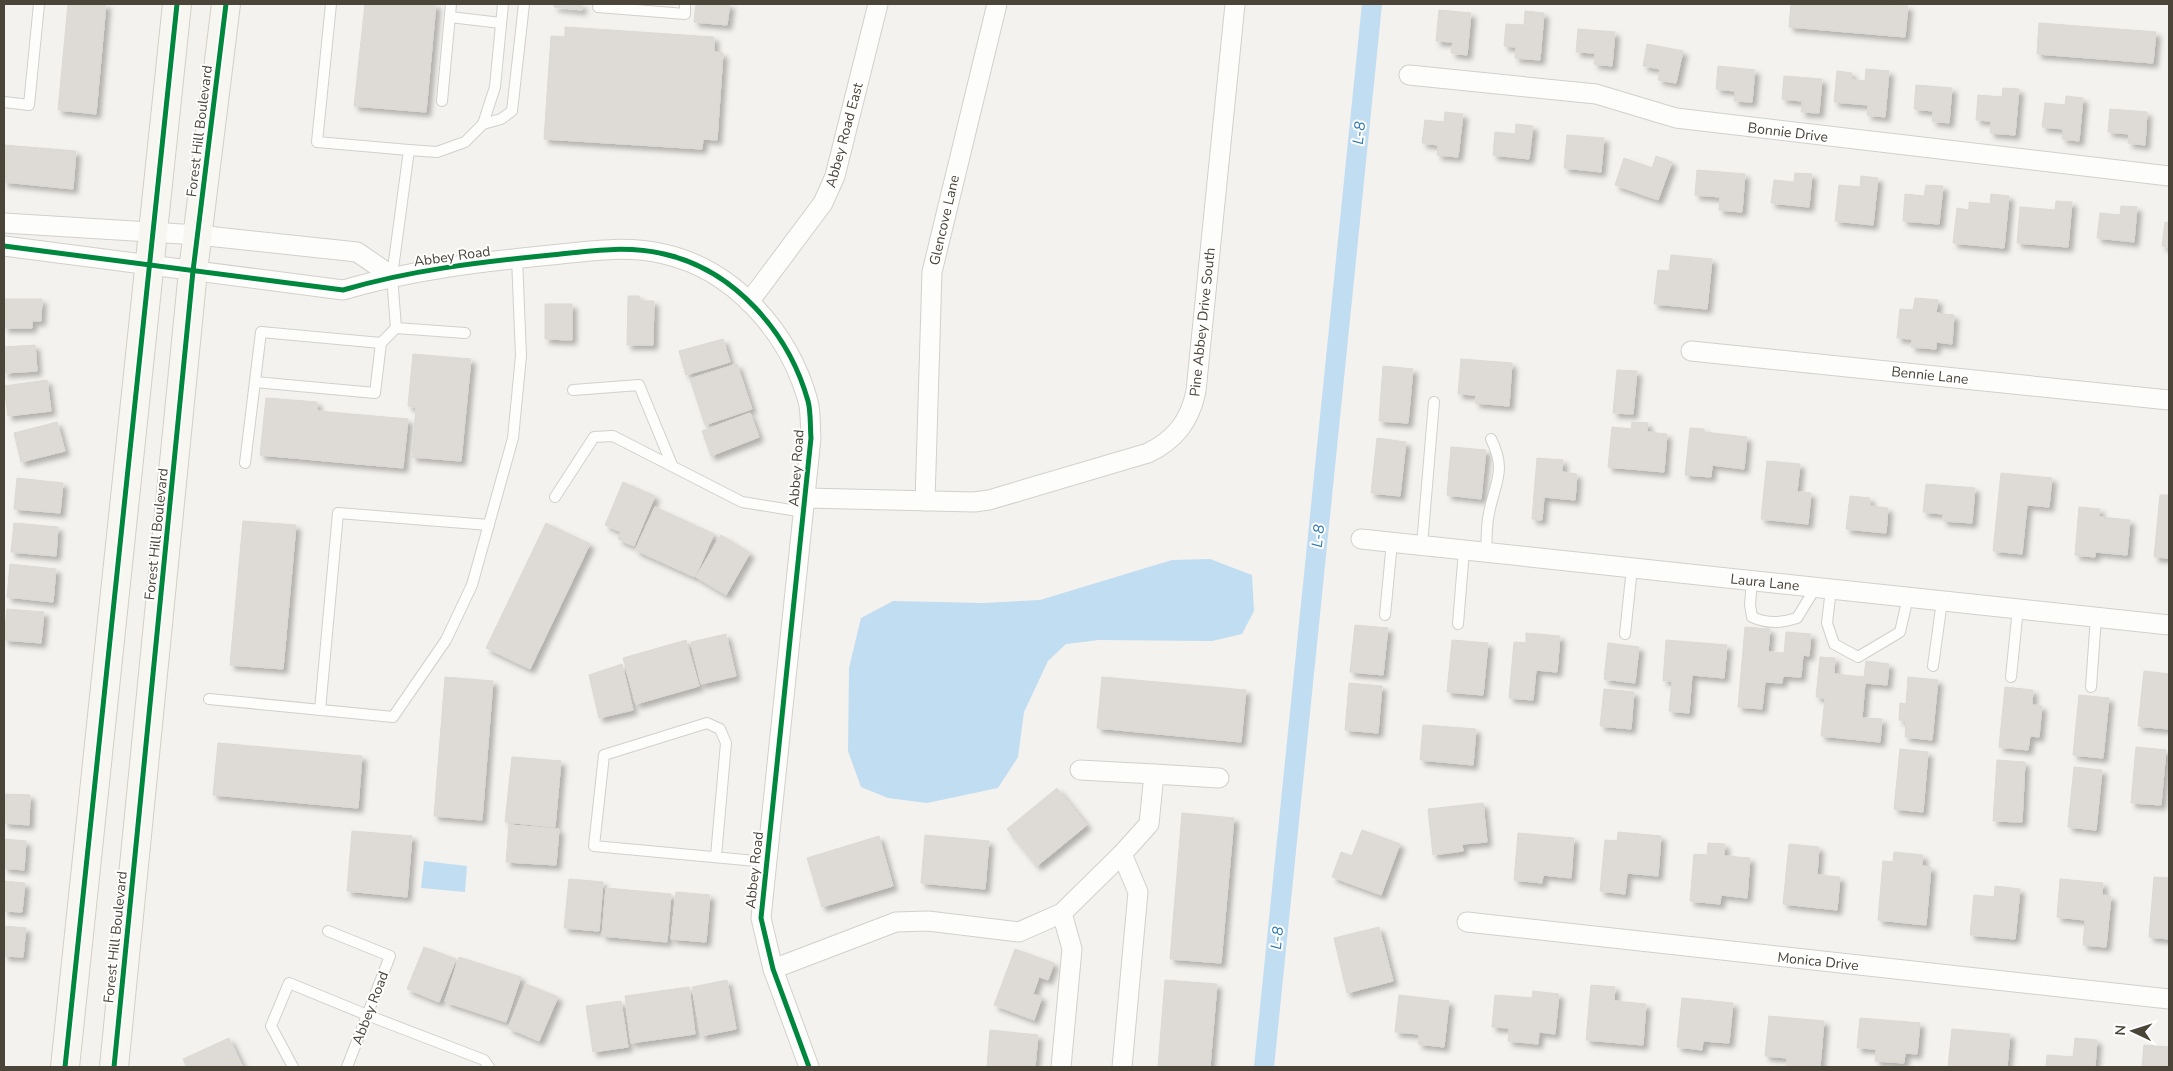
<svg xmlns="http://www.w3.org/2000/svg" width="2173" height="1071" viewBox="0 0 2173 1071" font-family="'Nunito Sans',sans-serif">
<style>
.water{fill:#c0ddf1}
.lines{fill:none;stroke-linecap:round;stroke-linejoin:round}
.canal{stroke:#c0ddf1;stroke-width:20}
.building{fill:#dedbd6;stroke:#dcd9d4;filter:url(#shadow)}
.lane-casing{stroke:#d2d0cb;stroke-width:12}
.street-casing{stroke:#d2d0cb;stroke-width:21}
.secondary-casing{stroke:#d3cfc5;stroke-width:30}
.lane{stroke:#fdfdfc;stroke-width:10}
.street{stroke:#fdfdfc;stroke-width:19}
.secondary{stroke:#f7f6f1;stroke-width:28}
.cycleway-casing{stroke:#fff;stroke-width:8}
.cycleway{stroke:#00873e;stroke-width:5}
.labels{text-anchor:middle;stroke-width:4;stroke-linejoin:round;paint-order:stroke}
.street-label{font-size:14px;fill:#4b4439;stroke:#fff}
.water-label{font-size:15px;font-style:italic;fill:#2e7ab2;stroke:#fff}
</style>
<defs>
<filter id="shadow"><feDropShadow dx="4.5" dy="4.5" stdDeviation="2.5" flood-color="#0004"/></filter>
</defs>
<rect width="100%" height="100%" fill="#f4f2ee"/>
<g class="water">
<path d="M1210,559l42,16 2,36 -12,23 -30,7 -113,-1 -33,4 -18,17 -24,51 -6,45 -20,31 -71,15 -39,-5 -27,-11 -13,-36 1,-83 12,-50 32,-17 90,2 57,-3 132,-40z"/>
<path d="M424,861l43,5 -2,26 -44,-4z"/>
</g>
<g class="lines">
<path class="canal" d="M1264,1067l108,-1063"/>
</g>
<g class="building">
<path d="M68,4h38l-10,110 -38,-4z"/>
<path d="M365,4h71l-10,108 -72,-6z"/>
<path d="M554,4h28v6l-28,-3z"/>
<path d="M696,4h34l-3,21 -33,-3z"/>
<path d="M1791,4h89l28,2 -3,31 -116,-10z"/>
<path d="M1439,10l32,3 -4,42 -16,-2 2,-11 -17,-1z"/>
<path d="M1525,11l19,2 -4,47 -25,-2 1,-11 -12,-1 2,-22 18,1z"/>
<path d="M2039,23l117,9 -3,31 -116,-9z"/>
<path d="M565,27l149,10v15l9,1 -6,87 -14,-1 -1,10 -158,-10 7,-103 14,1z"/>
<path d="M1578,29l37,3 -3,34 -18,-2 1,-11 -19,-1z"/>
<path d="M1647,44l36,7 -7,32 -18,-3 2,-11 -17,-3z"/>
<path d="M1718,66l37,4 -3,32 -18,-1 1,-10 -19,-2z"/>
<path d="M1866,69l23,2 -4,46 -18,-2 1,-10 -34,-3 3,-31 15,2 -1,6 14,2z"/>
<path d="M1784,76l38,3 -3,34 -18,-1 1,-11 -20,-2z"/>
<path d="M1916,85l36,3 -3,35 -17,-2 1,-10 -19,-2z"/>
<path d="M2003,88l16,1 -4,46 -25,-2 1,-12 -15,-1 2,-25 24,2z"/>
<path d="M2066,96l17,2 -4,43 -17,-2 1,-10 -21,-2 3,-24 20,2z"/>
<path d="M2110,109l37,3 -2,33 -17,-2 1,-9 -21,-2z"/>
<path d="M1445,112l18,2 -5,43 -21,-2 1,-10 -16,-2 3,-23 19,2z"/>
<path d="M1516,124l17,2 -4,33 -36,-4 2,-23 20,2z"/>
<path d="M1567,135l37,3 -3,34 -37,-4z"/>
<path d="M4,145l72,6 -3,38 -69,-7z"/>
<path d="M1656,156l16,6 -14,38 -43,-15 9,-27 28,10z"/>
<path d="M1697,170l48,4 -3,38 -23,-2 1,-13 -25,-2z"/>
<path d="M1795,173l17,1 -3,33 -38,-4 3,-23 20,2z"/>
<path d="M1861,176l17,2 -5,47 -38,-4 4,-36 21,2z"/>
<path d="M1926,185l17,1 -4,38 -36,-3 2,-27 19,2z"/>
<path d="M1991,194l18,2 -5,52 -51,-5 4,-35 12,2v-8l21,2z"/>
<path d="M2056,201l16,1 -4,45 -51,-4 3,-36 35,3z"/>
<path d="M2121,206l16,1 -3,35 -37,-4 3,-25 20,2z"/>
<path d="M2165,222l4,1v24l-7,-1z"/>
<path d="M1671,255l41,4 -5,50 -53,-5 4,-34 11,1z"/>
<path d="M628,296h11l1,5h14l-1,44h-26z"/>
<path d="M1915,298l23,2 -2,13 18,2 -2,29 -16,-2v7l-25,-2 1,-8 -15,-1 3,-29 13,1z"/>
<path d="M4,299h38l-1,22h-9v7h-28z"/>
<path d="M545,304h27v36l-27,-1z"/>
<path d="M723,339l7,23 -44,13 -7,-24z"/>
<path d="M35,345l2,26 -33,2v-26z"/>
<path d="M413,354l58,5 -10,102 -49,-4 4,-50 -8,-1z"/>
<path d="M1461,359l51,4 -3,43 -34,-3 1,-8 -18,-1z"/>
<path d="M737,364l15,45 -47,16 -15,-46z"/>
<path d="M1383,366l30,3 -5,54 -29,-2z"/>
<path d="M1617,370l20,1 -4,43 -20,-1z"/>
<path d="M47,380l4,31 -43,5 -4,-30z"/>
<path d="M266,398l51,4v9l91,8 -5,49 -143,-13z"/>
<path d="M750,413l9,24 -48,19 -9,-25z"/>
<path d="M57,422l8,29 -44,11 -7,-29z"/>
<path d="M1632,422l16,1 -1,9 20,2 -3,38 -56,-5 4,-40 19,2z"/>
<path d="M1690,428l14,1v3l43,5 -3,32 -32,-4 -1,12 -26,-2z"/>
<path d="M1377,438l29,4 -6,54 -29,-3z"/>
<path d="M1451,447l35,3 -5,49 -34,-4z"/>
<path d="M1537,458l26,2 -1,12 15,2 -2,26 -31,-3 -2,23 -10,-1z"/>
<path d="M1767,461l33,3 -3,28 14,1 -3,31 -47,-5z"/>
<path d="M2001,473l51,5 -3,29 -22,-2 -5,49 -29,-3z"/>
<path d="M17,478l46,5 -3,30 -46,-4z"/>
<path d="M623,482l32,14 -21,50 -16,-7 3,-7 -16,-7z"/>
<path d="M1926,484l49,4 -3,35 -29,-2v-7l-20,-2z"/>
<path d="M2160,495h9v63l-15,-1z"/>
<path d="M1850,496l20,2v8l18,2 -2,25 -40,-4z"/>
<path d="M655,507l59,27 -19,43 -60,-27z"/>
<path d="M2079,507l21,2 -1,8 31,3 -3,35 -32,-3v5l-20,-2z"/>
<path d="M243,521l53,4 -13,144 -53,-4z"/>
<path d="M14,523l44,4 -2,29 -45,-4z"/>
<path d="M546,523l44,21 -60,125 -44,-21z"/>
<path d="M721,535l29,18 -24,42 -30,-18z"/>
<path d="M10,564l46,5 -3,33 -46,-5z"/>
<path d="M7,609l37,3 -3,31 -37,-3z"/>
<path d="M1355,625l33,3 -5,47 -33,-3z"/>
<path d="M1745,627l25,2 -2,23 16,1 2,-21 25,2 -2,22 -6,-1 -2,22 -18,-1 -1,7 -17,-1 -3,27 -24,-2z"/>
<path d="M1526,633l34,3 -3,36 -21,-2 -3,30 -24,-2 5,-56 12,1z"/>
<path d="M726,634l10,42 -35,8 -10,-42z"/>
<path d="M686,640l13,46 -63,18 -13,-46z"/>
<path d="M1452,640l36,3 -5,52 -36,-3z"/>
<path d="M1666,640l61,5 -3,33 -32,-3 -3,38 -20,-2 3,-30h-9z"/>
<path d="M1608,643l31,4 -4,36 -31,-4z"/>
<path d="M1820,657l15,1 -1,16 30,3 2,-16 23,3 -2,21 -22,-2 -3,35 20,1 -2,23 -59,-6 4,-38 -9,-1z"/>
<path d="M622,664l11,46 -34,8 -10,-43z"/>
<path d="M2144,671l25,3 -1,55 -30,-3z"/>
<path d="M445,677l48,4 -11,139 -48,-4z"/>
<path d="M1102,677l144,13 -5,52 -144,-14z"/>
<path d="M1908,677l30,3 -6,60 -27,-3 1,-16 -7,-1 1,-17 6,1z"/>
<path d="M1349,683l33,3 -4,47 -33,-3z"/>
<path d="M2005,687l28,3 -1,15 10,1 -3,31 -9,-1 -2,14 -29,-3z"/>
<path d="M1604,689l30,3 -3,37 -31,-3z"/>
<path d="M2079,695l30,3 -6,60 -30,-3z"/>
<path d="M1423,725l53,4 -3,36 -53,-5z"/>
<path d="M218,743l144,13 -4,52 -145,-13z"/>
<path d="M2136,747l30,3 -5,55 -30,-2z"/>
<path d="M1900,749l28,3 -5,60 -29,-3z"/>
<path d="M512,757l49,4 -6,66 -50,-5z"/>
<path d="M1997,760l28,2 -3,60 -29,-1z"/>
<path d="M2074,767l28,3 -6,60 -28,-3z"/>
<path d="M1057,788l30,37 -50,41 -30,-37z"/>
<path d="M4,794l26,1 -1,30 -25,-2z"/>
<path d="M1483,803l4,39 -25,2 1,7 -30,4 -5,-46z"/>
<path d="M1182,813l52,5 -13,145 -51,-4z"/>
<path d="M509,825l50,4 -3,36 -50,-3z"/>
<path d="M1362,830l38,14 -19,51 -49,-18 9,-25 11,4z"/>
<path d="M352,831l60,5 -5,61 -60,-6z"/>
<path d="M1618,832l43,4 -3,40 -31,-3 -2,21 -25,-3 5,-51 12,1z"/>
<path d="M1518,833l56,5 -3,40 -28,-3 -1,8 -28,-3z"/>
<path d="M925,835l64,6 -4,48 -64,-6z"/>
<path d="M879,836l14,50 -71,21 -15,-49z"/>
<path d="M4,839l22,2 -2,29 -20,-2z"/>
<path d="M1708,843l17,1 -1,12 26,2 -3,40 -26,-3 -1,9 -30,-3 4,-47 13,1z"/>
<path d="M1789,844l30,3 -2,28 23,2 -3,33 -54,-6z"/>
<path d="M1894,852l29,3 -1,11 9,1 -5,58 -48,-5 5,-59 10,1z"/>
<path d="M2154,877l15,1v61l-20,-2z"/>
<path d="M569,879l34,3 -4,49 -35,-3z"/>
<path d="M2060,879l43,4 -1,12 9,1 -5,51 -23,-2 2,-25 -28,-3z"/>
<path d="M4,881l21,2 -3,29 -18,-1z"/>
<path d="M1995,886l25,3 -5,50 -45,-4 4,-40 20,2z"/>
<path d="M606,888l65,6 -4,48 -65,-6z"/>
<path d="M676,892l34,3 -4,47 -35,-3z"/>
<path d="M4,926l22,2 -3,29 -19,-1z"/>
<path d="M1379,927l14,54 -46,12 -13,-55z"/>
<path d="M424,947l32,12 -17,43 -32,-13z"/>
<path d="M1015,949l39,14 -6,17 -9,-3 -6,17 9,3 -8,23 -40,-15z"/>
<path d="M459,957l62,20 -15,45 -61,-20z"/>
<path d="M727,980l9,49 -35,7 -9,-49z"/>
<path d="M1165,980l52,4 -7,83h-52z"/>
<path d="M526,984l32,13 -19,44 -31,-13z"/>
<path d="M1591,985l24,2 -1,14 32,3 -3,41 -57,-5z"/>
<path d="M689,987l6,47 -64,9 -6,-47z"/>
<path d="M1533,991l26,3 -4,40 -16,-2 -1,12 -30,-3 1,-13 -17,-1 3,-32 37,3z"/>
<path d="M1399,995l50,6 -5,46 -26,-3 1,-10 -24,-2z"/>
<path d="M1682,998l51,5 -4,40 -26,-2 -1,9 -25,-3z"/>
<path d="M621,1001l7,46 -35,5 -7,-46z"/>
<path d="M1769,1016l55,5 -4,46h-34l1,-9 -22,-2z"/>
<path d="M1860,1018l60,5 -3,31 -12,-1 -1,10 -29,-2 1,-12 -19,-1z"/>
<path d="M1952,1029l58,5 -3,33h-59z"/>
<path d="M990,1030l48,5 -3,32h-48z"/>
<path d="M229,1038l14,29h-56l-4,-8z"/>
<path d="M2075,1038l22,2 -2,27h-49l1,-12 26,2z"/>
<path d="M2144,1045l25,2v20h-27z"/>
</g>
<g class="lines">
<defs>
<g id="lane">
<path d="M331,4l-14,138 92,8 -17,126 4,52 69,5"/>
<path d="M599,4l-1,3 87,7v-10"/>
<path d="M450,17l51,6"/>
<path d="M442,101l9,-97"/>
<path d="M4,102l25,3 10,-101"/>
<path d="M483,124l18,-5 11,-8 12,-107"/>
<path d="M409,150l28,2 28,-10 18,-18 12,-37 8,-83"/>
<path d="M255,382l120,11 6,-50"/>
<path d="M573,390l66,-5 33,80"/>
<path d="M245,463l16,-131 120,11 15,-15"/>
<path d="M555,497l39,-60 19,-1 129,66 62,10"/>
<path d="M1422,545l12,-143"/>
<path d="M1486,552c1,-13 0,-26 3,-39 6,-31 18,-42 2,-74"/>
<path d="M1752,580l-2,25 2,12c16,7 29,6 45,1l19,-31"/>
<path d="M1831,589l-4,34 7,21 24,13 42,-25 8,-35"/>
<path d="M1385,615l7,-73"/>
<path d="M1458,624l6,-74"/>
<path d="M1625,634l7,-66"/>
<path d="M1933,666l9,-65"/>
<path d="M2011,677l7,-69"/>
<path d="M2091,687l5,-70"/>
<path d="M209,699l184,18 53,-77 26,-55 41,-147 8,-82 -4,-98"/>
<path d="M320,710l18,-197 151,12"/>
<path d="M716,856l10,-113 -6,-14 -13,-6 -103,32 -10,91 172,16"/>
<path d="M328,931l62,25 -43,111"/>
<path d="M293,1067l-22,-41 18,-43 78,32 117,45 5,7"/>
</g>
<g id="street">
<path d="M1409,75l187,19 80,24 493,58"/>
<path d="M4,223l194,12 159,17 35,24"/>
<path d="M4,246l339,44c68,-20 137,-28 208,-35 38,-4 75,-10 113,-1 71,16 125,79 144,147 3,11 2,25 3,37l-50,480 12,51 36,98"/>
<path d="M749,302l74,-99 12,-27 43,-172"/>
<path d="M1691,351l478,49"/>
<path d="M806,498l168,4 15,-2 159,-47c27,-13 42,-32 48,-62l39,-387"/>
<path d="M925,501l7,-229 65,-268"/>
<path d="M1361,539l808,86"/>
<path d="M1080,770l74,4"/>
<path d="M1122,854l27,-30 5,-50 65,4"/>
<path d="M1467,922l702,77"/>
<path d="M773,969l123,-47 32,-1 91,11 43,-19 60,-59 16,38 -16,175"/>
<path d="M1061,1067l11,-118 -10,-36"/>
</g>
<g id="secondary">
<path d="M65,1067l112,-1063"/>
<path d="M114,1067l79,-796 33,-267"/>
</g>
</defs>
<use href="#lane" class="lane-casing"/>
<use href="#street" class="street-casing"/>
<use href="#secondary" class="secondary-casing"/>
<use href="#lane" class="lane"/>
<use href="#street" class="street"/>
<use href="#secondary" class="secondary"/>
<defs>
<g id="cycleway">
<path d="M4,246l339,44c68,-20 137,-28 208,-35 38,-4 75,-10 113,-1 71,16 125,79 144,147 3,11 2,25 3,37l-50,480 12,51 36,98"/>
<path d="M65,1067l112,-1063"/>
<path d="M114,1067l79,-796 33,-267"/>
</g>
</defs>
<use href="#cycleway" class="cycleway-casing"/>
<use href="#cycleway" class="cycleway"/>
</g>
<g class="labels">
<g class="street-label">
<text transform="translate(199 131) rotate(-83)" y="5">Forest Hill Boulevard</text>
<text transform="translate(1788 132) rotate(7)" y="5">Bonnie Drive</text>
<text transform="translate(844 135) rotate(-75)" y="5">Abbey Road East</text>
<text transform="translate(944 220) rotate(-77)" y="5">Glencove Lane</text>
<text transform="translate(452 256) rotate(-8)" y="5">Abbey Road</text>
<text transform="translate(1202 322) rotate(-84)" y="5">Pine Abbey Drive South</text>
<text transform="translate(1930 375) rotate(6)" y="5">Bennie Lane</text>
<text transform="translate(796 468) rotate(-86)" y="5">Abbey Road</text>
<text transform="translate(156 534) rotate(-84)" y="5">Forest Hill Boulevard</text>
<text transform="translate(1765 582) rotate(6)" y="5">Laura Lane</text>
<text transform="translate(754 870) rotate(-84)" y="5">Abbey Road</text>
<text transform="translate(115 937) rotate(-84)" y="5">Forest Hill Boulevard</text>
<text transform="translate(1818 961) rotate(6)" y="5">Monica Drive</text>
<text transform="translate(370 1008) rotate(-69)" y="5">Abbey Road</text>
</g>
<g class="water-label">
<text transform="translate(1359 133) rotate(-84)" y="5">L-8</text>
<text transform="translate(1318 536) rotate(-84)" y="5">L-8</text>
<text transform="translate(1277 938) rotate(-84)" y="5">L-8</text>
</g>
</g>
<rect width="2173" height="1071" fill="none" stroke="#4b4439" stroke-width="10"/>
<g transform="translate(2133 1031) rotate(274)" stroke="#ffffff" stroke-width="4" paint-order="stroke">
<path d="M0-4L9 19L0 12L-9 19Z" fill="#4b4439"/>
<text y="-8" font-size="14" font-weight="bold" text-anchor="middle" fill="#4b4439">N</text>
</g>
</svg>
